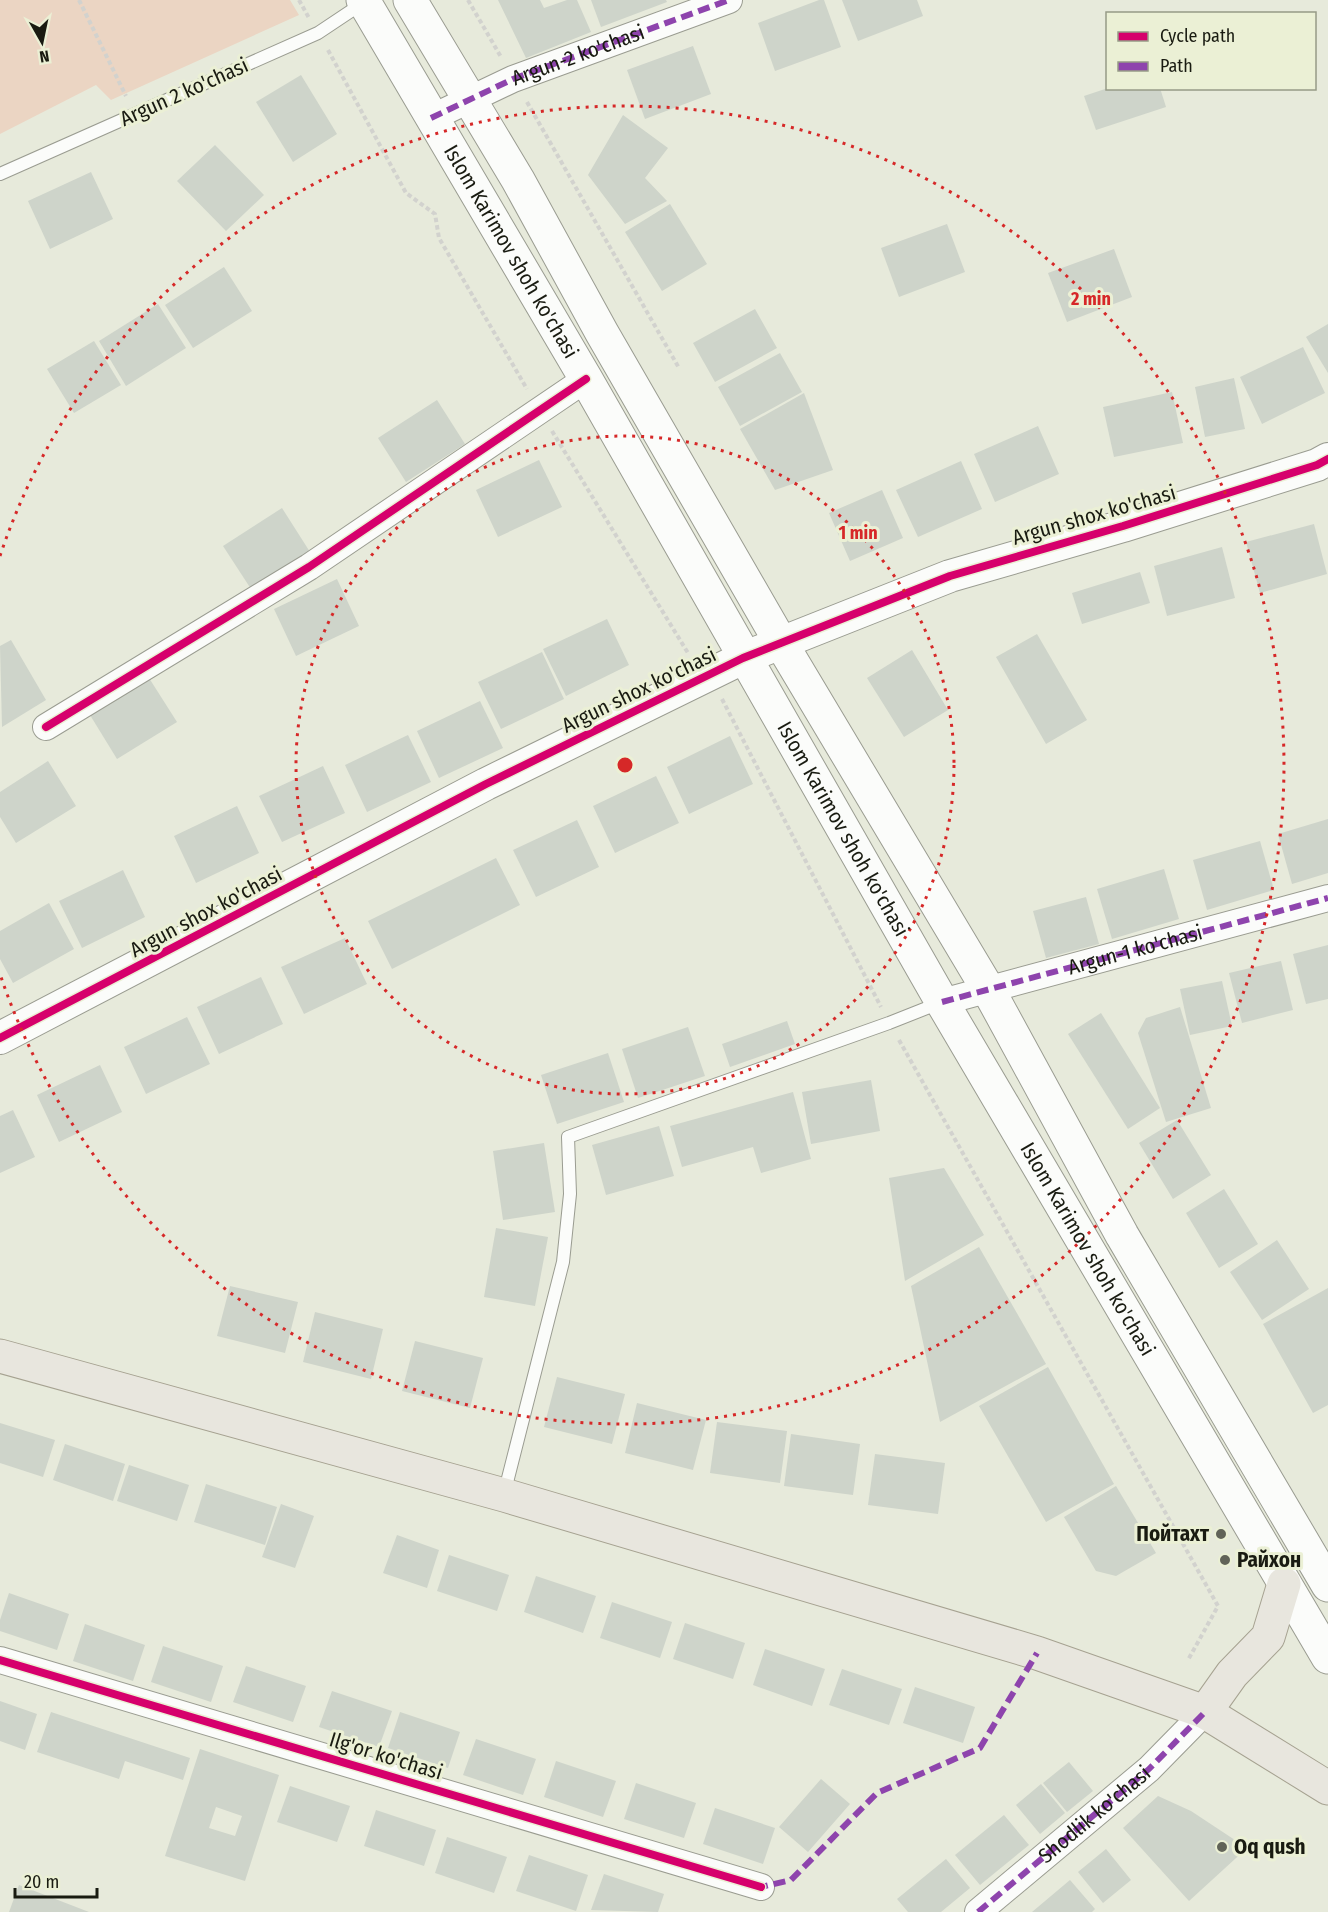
<svg xmlns="http://www.w3.org/2000/svg" width="1328" height="1912" viewBox="0 0 1328 1912" font-family="'Fira Sans Condensed',sans-serif">
<style>
.green{fill:#ebd5c3}
.building{fill:#ced4ca;fill-rule:evenodd}
.lines{fill:none;stroke-linecap:round;stroke-linejoin:round}
.service-casing{stroke:#9a9c91;stroke-width:14}
.minor-casing{stroke:#9a9c91;stroke-width:28}
.tertiary-casing{stroke:#9a9c91;stroke-width:34}
.secondary-casing{stroke:#9a9c91;stroke-width:35}
.primary-casing{stroke:#a6a291;stroke-width:35}
.path{stroke:#d2d2ce;stroke-width:4;stroke-dasharray:4.5 3;stroke-linecap:butt}
.service{stroke:#fbfcfa;stroke-width:12}
.minor{stroke:#fbfcfa;stroke-width:26}
.tertiary{stroke:#fbfcfa;stroke-width:32}
.secondary{stroke:#fbfcfa;stroke-width:33}
.primary{stroke:#e8e6de;stroke-width:33}
.quiet{stroke:#8e44ad;stroke-width:6;stroke-dasharray:12 6;stroke-linecap:butt}
.cycleway-casing{stroke:#ebf0d5;stroke-width:11}
.cycleway{stroke:#d6006c;stroke-width:8}
.ring{fill:none;stroke:#d62828;stroke-width:3;stroke-dasharray:3 6}
.poi-dot{fill:#616358;stroke:#ebf0d5;stroke-width:2}
.labels{text-anchor:middle;stroke-width:6;stroke-linejoin:round;paint-order:stroke}
.street-label{font-size:21px;fill:#191b11;stroke:#ebf0d5}
.poi-label{font-size:21px;font-weight:bold;fill:#191b11;stroke:#ebf0d5;text-anchor:start}
.centre{fill:#d62828;stroke:#ebf0d5;stroke-width:3}
.ring-label{font-size:18px;text-anchor:middle;font-weight:bold;fill:#d62828;stroke:#ebf0d5;stroke-width:6;stroke-linejoin:round;paint-order:stroke}
</style>
<rect width="100%" height="100%" fill="#e7eadb"/>
<path class="green" d="M0,0h290l9,15 -188,85 -15,-15 -96,49z"/>
<g class="building">
<path d="M498,0h42l4,8 23,-8h10l14,32 -65,26z"/>
<path d="M591,0h75l1,2 -66,25z"/>
<path d="M819,0h5l17,47 -66,24 -17,-48z"/>
<path d="M842,0h75l6,16 -65,25z"/>
<path d="M693,46l18,48 -66,25 -18,-49z"/>
<path d="M301,75l36,59 -44,28 -37,-60z"/>
<path d="M1108,88h52l6,19 -70,23 -12,-34z"/>
<path d="M623,115l45,33 -23,30 22,23 -42,23 -37,-49z"/>
<path d="M215,145l49,50 -38,36 -49,-50z"/>
<path d="M91,172l22,47 -63,30 -22,-48z"/>
<path d="M670,204l37,60 -45,27 -37,-59z"/>
<path d="M947,224l18,48 -66,25 -18,-49z"/>
<path d="M1114,249l18,48 -65,25 -19,-49z"/>
<path d="M224,267l28,44 -59,37 -28,-43z"/>
<path d="M158,304l28,44 -60,38 -27,-45z"/>
<path d="M755,309l22,39 -62,34 -22,-39z"/>
<path d="M1328,324v49l-22,-36z"/>
<path d="M94,341l27,44 -47,28 -27,-44z"/>
<path d="M1303,347l22,46 -63,31 -22,-47z"/>
<path d="M780,353l22,39 -62,34 -22,-39z"/>
<path d="M1234,378l11,51 -40,8 -10,-50z"/>
<path d="M1172,392l11,51 -69,14 -11,-50z"/>
<path d="M804,393l29,77 -58,20 -35,-61z"/>
<path d="M437,400l28,44 -59,38 -28,-44z"/>
<path d="M1038,426l21,48 -64,28 -21,-48z"/>
<path d="M539,460l23,47 -64,30 -22,-47z"/>
<path d="M961,461l21,48 -64,28 -22,-47z"/>
<path d="M882,490l21,48 -53,23 -21,-48z"/>
<path d="M282,508l28,44 -59,37 -28,-43z"/>
<path d="M1314,524l13,50 -67,19 -14,-51z"/>
<path d="M1222,547l13,51 -68,18 -13,-50z"/>
<path d="M1140,572l10,31 -68,21 -10,-31z"/>
<path d="M337,579l22,47 -63,30 -22,-47z"/>
<path d="M607,619l22,46 -63,31 -23,-47z"/>
<path d="M1037,634l50,86 -41,24 -50,-87z"/>
<path d="M11,640l35,60 -44,27 -2,-81z"/>
<path d="M912,650l36,60 -44,27 -37,-59z"/>
<path d="M542,652l22,47 -63,30 -23,-47z"/>
<path d="M149,678l28,44 -60,37 -27,-44z"/>
<path d="M480,701l23,47 -64,30 -22,-47z"/>
<path d="M408,735l23,47 -64,30 -22,-47z"/>
<path d="M730,736l23,48 -64,30 -22,-47z"/>
<path d="M48,761l28,45 -60,37 -16,-26v-25z"/>
<path d="M323,766l22,47 -63,29 -23,-46z"/>
<path d="M656,776l23,47 -64,30 -22,-47z"/>
<path d="M237,806l22,47 -63,30 -22,-47z"/>
<path d="M1328,819v54l-36,11 -14,-50z"/>
<path d="M577,820l22,47 -63,30 -23,-47z"/>
<path d="M1260,841l14,49 -67,20 -14,-50z"/>
<path d="M496,858l24,47 -128,64 -24,-48z"/>
<path d="M1164,869l15,50 -67,20 -15,-50z"/>
<path d="M123,870l22,47 -63,31 -23,-47z"/>
<path d="M1086,897l13,47 -53,14 -13,-47z"/>
<path d="M49,903l25,46 -61,34 -13,-24v-28z"/>
<path d="M345,938l22,46 -63,30 -23,-47z"/>
<path d="M1328,945v54l-22,5 -13,-50z"/>
<path d="M1281,961l12,49 -51,13 -13,-50z"/>
<path d="M261,977l22,47 -64,30 -22,-47z"/>
<path d="M1222,981l10,45 -42,9 -10,-46z"/>
<path d="M1180,1007l31,101 -45,14 -28,-89 8,-15z"/>
<path d="M1101,1013l59,95 -32,21 -60,-95z"/>
<path d="M187,1017l23,47 -64,30 -22,-47z"/>
<path d="M787,1021l8,23 -65,23 -8,-23z"/>
<path d="M688,1027l17,49 -67,22 -16,-49z"/>
<path d="M608,1053l16,49 -67,22 -16,-49z"/>
<path d="M100,1065l22,47 -63,30 -22,-47z"/>
<path d="M871,1080l9,51 -69,13 -9,-52z"/>
<path d="M793,1092l18,67 -50,14 -8,-26 -71,20 -12,-41z"/>
<path d="M13,1110l22,47 -35,16v-57z"/>
<path d="M1177,1120l34,55 -38,24 -34,-56z"/>
<path d="M659,1126l15,50 -68,19 -14,-50z"/>
<path d="M544,1143l11,69 -52,8 -10,-69z"/>
<path d="M944,1168l40,67 -79,46 -16,-103z"/>
<path d="M1224,1189l34,55 -39,24 -33,-55z"/>
<path d="M496,1228l52,9 -13,69 -51,-9z"/>
<path d="M1277,1240l32,49 -47,31 -32,-48z"/>
<path d="M979,1247l67,117 -106,58 -29,-136z"/>
<path d="M230,1286l68,16 -13,51 -68,-17z"/>
<path d="M1328,1288v117l-15,8 -50,-89z"/>
<path d="M315,1312l68,17 -12,50 -68,-17z"/>
<path d="M415,1341l68,17 -13,50 -68,-17z"/>
<path d="M1048,1367l66,117 -68,38 -67,-116z"/>
<path d="M557,1377l68,17 -13,50 -68,-17z"/>
<path d="M637,1403l69,17 -13,50 -68,-17z"/>
<path d="M717,1422l70,9 -7,52 -70,-10z"/>
<path d="M0,1423l55,17 -12,37 -43,-14z"/>
<path d="M791,1434l69,10 -7,51 -69,-9z"/>
<path d="M65,1444l60,20 -12,37 -60,-21z"/>
<path d="M875,1454l70,9 -7,51 -70,-9z"/>
<path d="M129,1465l60,20 -12,36 -60,-20z"/>
<path d="M206,1484l71,23 -12,38 -71,-23z"/>
<path d="M1116,1486l40,67 -40,23 -20,-5 -32,-54z"/>
<path d="M281,1504l33,12 -19,52 -33,-11z"/>
<path d="M397,1535l42,15 -12,38 -44,-15z"/>
<path d="M449,1555l60,20 -12,36 -60,-20z"/>
<path d="M536,1576l60,20 -13,37 -59,-21z"/>
<path d="M9,1593l60,21 -12,36 -57,-19v-11z"/>
<path d="M612,1602l60,20 -12,36 -60,-20z"/>
<path d="M685,1623l60,20 -12,36 -60,-20z"/>
<path d="M85,1624l60,21 -12,36 -60,-20z"/>
<path d="M163,1646l60,20 -12,36 -60,-20z"/>
<path d="M765,1649l60,20 -13,37 -59,-21z"/>
<path d="M246,1666l60,20 -13,36 -60,-20z"/>
<path d="M842,1669l60,20 -13,36 -60,-20z"/>
<path d="M915,1687l60,20 -12,36 -60,-20z"/>
<path d="M332,1691l60,20 -13,36 -60,-20z"/>
<path d="M0,1701l37,13 -12,36 -25,-9z"/>
<path d="M51,1712l139,46 -7,22 -58,-19 -6,18 -82,-27z"/>
<path d="M400,1712l60,20 -12,36 -60,-20z"/>
<path d="M476,1739l60,20 -13,36 -60,-20z"/>
<path d="M200,1749l79,26 -34,106 -80,-25zM216,1807l26,9 -7,20 -26,-8z"/>
<path d="M556,1761l60,20 -13,36 -59,-20z"/>
<path d="M1069,1762l24,29 -26,21 -24,-29z"/>
<path d="M821,1779l29,25 -42,48 -29,-25z"/>
<path d="M636,1783l60,20 -12,35 -60,-19z"/>
<path d="M1041,1784l24,29 -25,21 -24,-29z"/>
<path d="M290,1786l60,20 -13,36 -60,-20z"/>
<path d="M1158,1796l33,15 56,37 -58,53 -66,-73z"/>
<path d="M715,1808l60,20 -12,36 -60,-20z"/>
<path d="M376,1810l60,20 -12,36 -60,-20z"/>
<path d="M1004,1815l25,30 -49,40 -25,-30z"/>
<path d="M447,1837l60,20 -13,36 -59,-20z"/>
<path d="M1106,1849l25,31 -28,23 -25,-31z"/>
<path d="M529,1855l59,20 -12,36 -60,-20z"/>
<path d="M946,1859l24,29 -29,24h-33l-11,-13z"/>
<path d="M604,1874l60,20 -6,18 -67,-2z"/>
<path d="M1070,1880l25,29 -3,3h-60z"/>
<path d="M19,1885l70,27h-80z"/>
</g>
<g class="lines">
<defs>
<g id="service">
<path d="M0,174l318,-141 45,-30"/>
<path d="M504,1494l59,-232 7,-68 -2,-57 321,-114 53,-21"/>
</g>
<g id="minor">
<path id="s1" d="M431,118l82,-39 216,-79"/>
<path d="M46,727l263,-160 277,-188"/>
<path d="M942,1002l386,-104"/>
<path d="M0,1660l761,227"/>
<path d="M978,1912l171,-143 56,-57"/>
</g>
<path id="tertiary" d="M0,1038l486,-254 257,-126 207,-82 173,-50 194,-61 11,-6"/>
<g id="secondary">
<path id="s2" d="M363,0l223,379 356,623 386,655"/>
<path d="M410,0l108,180 84,153 179,310 208,348 133,244 206,350"/>
</g>
<g id="primary">
<path d="M0,1356l504,139 533,158 168,59 123,76"/>
<path d="M1205,1712l27,-38 36,-37 16,-53"/>
</g>
</defs>
<use href="#service" class="service-casing"/>
<use href="#minor" class="minor-casing"/>
<use href="#tertiary" class="tertiary-casing"/>
<use href="#secondary" class="secondary-casing"/>
<use href="#primary" class="primary-casing"/>
<g class="path">
<path d="M79,0l47,96"/>
<path d="M299,0l10,18"/>
<path d="M468,0l33,57"/>
<path d="M328,50l78,143 29,21 4,24 88,151"/>
<path d="M527,102l152,266"/>
<path d="M552,431l136,222"/>
<path d="M722,699l159,308"/>
<path d="M899,1040l319,566 -30,54"/>
</g>
<use href="#service" class="service"/>
<use href="#minor" class="minor"/>
<use href="#tertiary" class="tertiary"/>
<use href="#secondary" class="secondary"/>
<use href="#primary" class="primary"/>
<g class="quiet">
<path d="M431,118l82,-39 216,-79"/>
<path id="s3" d="M942,1002l386,-104"/>
<path d="M756,1886l5,1 30,-7 86,-87 103,-45 57,-95"/>
<path id="s4" d="M978,1912l171,-143 56,-57"/>
</g>
<defs>
<g id="cycleway">
<path d="M46,727l263,-160 277,-188"/>
<path d="M0,1038l486,-254 257,-126 207,-82 173,-50 194,-61 11,-6"/>
<path d="M0,1660l761,227"/>
</g>
</defs>
<use href="#cycleway" class="cycleway-casing"/>
<use href="#cycleway" class="cycleway"/>
</g>
<g class="ring">
<circle cx="625" cy="765" r="329"/>
<path d="M0 556A659 659 0 1 1 0 974"/>
</g>
<g class="poi-dot">
<circle cx="1221" cy="1534" r="6"/>
<circle cx="1225" cy="1560" r="6"/>
<circle cx="1222" cy="1847" r="6"/>
</g>
<g class="labels">
<g class="street-label">
<text dy="7" stroke="none"><textPath href="#s1" startOffset="160">Argun-2 ko'chasi</textPath></text>
<text transform="translate(184 92) rotate(-24)" y="7">Argun 2 ko'chasi</text>
<text dy="7" stroke="none"><textPath href="#s2" startOffset="292">Islom Karimov shoh ko'chasi</textPath></text>
<text transform="translate(1094 515) rotate(-16)" y="7">Argun shox ko'chasi</text>
<text transform="translate(639 690) rotate(-26)" y="7">Argun shox ko'chasi</text>
<text dy="7" stroke="none"><textPath href="#s2" startOffset="958">Islom Karimov shoh ko'chasi</textPath></text>
<text transform="translate(206 912) rotate(-28)" y="7">Argun shox ko'chasi</text>
<text dy="7" stroke="none"><textPath href="#s3" startOffset="200">Argun-1 ko'chasi</textPath></text>
<text dy="7" stroke="none"><textPath href="#s2" startOffset="1444">Islom Karimov shoh ko'chasi</textPath></text>
<text transform="translate(386 1756) rotate(17)" y="7">Ilg'or ko'chasi</text>
<text dy="7" stroke="none"><textPath href="#s4" startOffset="152">Shodlik ko'chasi</textPath></text>
</g>
<g class="poi-label">
<text x="1209" y="1541" text-anchor="end">Пойтахт</text>
<text x="1237" y="1567">Райхон</text>
<text x="1234" y="1854">Oq qush</text>
</g>
</g>
<circle cx="625" cy="765" r="9" class="centre"/>
<g class="ring-label">
<text x="1091" y="305">2 min</text>
<text x="858" y="539">1 min</text>
</g>
<rect x="1106" y="12" width="210" height="78" fill="#ebf0d5" stroke="#979b87" stroke-width="1.5"/>
<rect x="1118" y="32" width="30" height="9" fill="#d6006c" stroke="#979b87" stroke-width="1.5"/>
<text x="1160" y="42" font-size="18" fill="#191b11">Cycle path</text>
<rect x="1118" y="62" width="30" height="9" fill="#8e44ad" stroke="#979b87" stroke-width="1.5"/>
<text x="1160" y="72" font-size="18" fill="#191b11">Path</text>
<g transform="translate(42 42) rotate(171)" stroke="#ebf0d5" stroke-width="4.5" paint-order="stroke">
<path d="M0-4.5L10 22L0 15L-10 22Z" fill="#191b11"/>
<text y="-9" font-size="16" font-weight="bold" text-anchor="middle" fill="#191b11">N</text>
</g>
<path d="M15 1888v9h82v-9" fill="none" stroke="#191b11" stroke-width="3"/>
<text x="24" y="1888" font-size="18" fill="#191b11" stroke="#ebf0d5" stroke-width="4.5" paint-order="stroke">20 m</text>
</svg>
